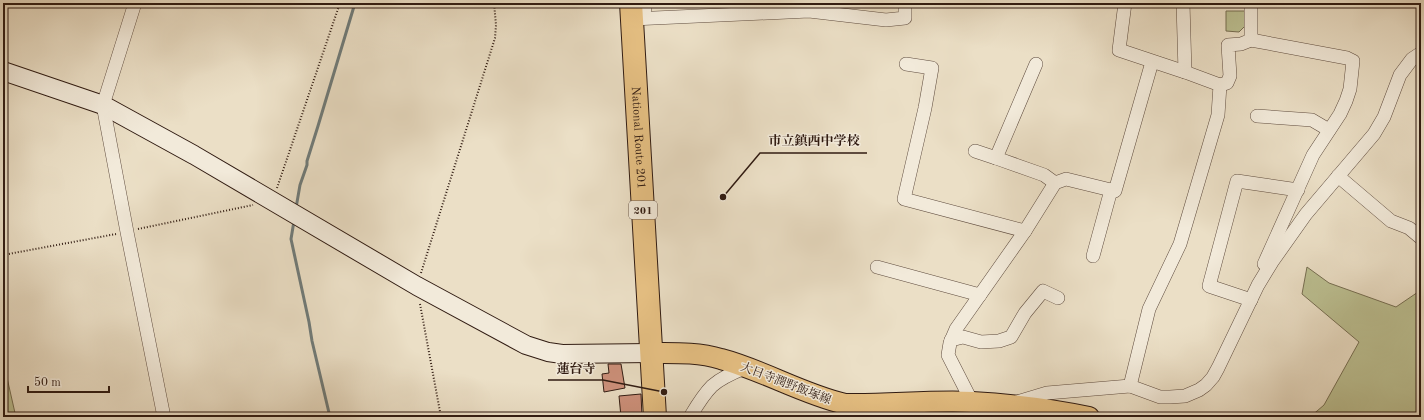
<svg xmlns="http://www.w3.org/2000/svg" width="1424" height="420" viewBox="0 0 1424 420" font-family="'Old Standard TT','Noto Serif JP',serif">
<style>
.green{fill:#bcc092;stroke:#766e52}
.lines{fill:none;stroke-linecap:round;stroke-linejoin:round}
.stream{stroke:#707b79;stroke-width:3}
.building{fill:#cf927d;stroke:#301b12}
.street-casing{stroke:#5f4c3f;stroke-width:14}
.secondary-casing{stroke:#301b12;stroke-width:20}
.primary-casing{stroke:#301b12;stroke-width:22}
.highway-casing{stroke:#301b12;stroke-width:24}
.path{stroke:#301b12;stroke-width:2;stroke-dasharray:1 2;stroke-linecap:butt}
.street{stroke:#f2eada;stroke-width:13}
.secondary{stroke:#f2eada;stroke-width:18}
.primary{stroke:#e6c083;stroke-width:20}
.highway{stroke:#e6c083;stroke-width:22}
.labels{text-anchor:middle;stroke-width:3;stroke-linejoin:round;paint-order:stroke}
.shield{fill:#f2eada;stroke:#6a594e;stroke-width:1}
.shield-label{font-size:11px;font-weight:bold;fill:#301b12}
.street-label{font-size:12px;fill:#301b12;stroke:#f2eada}
.leader{fill:none;stroke:#301b12;stroke-width:1.5}
.callout-dot{fill:#301b12;stroke:#f2eada;stroke-width:1.5}
.callout-label{font-size:13px;text-anchor:middle;font-weight:bold;fill:#301b12;stroke:#f2eada;stroke-width:3;stroke-linejoin:round;paint-order:stroke}
</style>
<rect width="100%" height="100%" fill="#ebdfc6"/>
<filter id="stains"><feTurbulence type="fractalNoise" baseFrequency=".005" numOctaves="4"/><feColorMatrix values="0 0 0 0 .2 0 0 0 0 .09 0 0 0 0 .02 0 0 0 .5 -.17"/></filter>
<radialGradient id="worn" r=".72"><stop offset=".6" stop-color="#630" stop-opacity="0"/><stop offset="1" stop-color="#630" stop-opacity=".3"/></radialGradient>
<g class="green">
<path d="M1226,11h20v14l-7,7 -13,-1z"/>
<path d="M1307,267l22,16 67,24 25,-17v73l-3,4 3,5v45h-111l14,-12 35,-63 -57,-48z"/>
<path d="M3,360l12,53 1,4h-13z"/>
</g>
<g class="lines">
<g class="stream">
<path d="M296,208l4,-23 7,-20v-4l11,-35 37,-123"/>
<path d="M294,221l-3,18 18,83 3,19 18,76"/>
</g>
</g>
<g class="building">
<path d="M608,364h13l4,24 -21,4 -2,-18 7,-1z"/>
<path d="M641,394l1,23h-21l-2,-21z"/>
</g>
<g class="lines">
<defs>
<g id="street">
<path d="M135,3l-32,102 24,127 37,185"/>
<path d="M1125,3l-6,47 66,22 35,13 -2,30 -38,129 -31,65 -19,77"/>
<path d="M1183,3l2,69"/>
<path d="M643,18l3,-15"/>
<path d="M632,19l177,-8 77,9 19,-2v-15"/>
<path d="M1251,40l96,18 6,3 -3,28 -4,12 -6,13 -27,41 -49,109"/>
<path d="M906,64l26,4 -7,40 -21,91 121,32"/>
<path d="M1036,64l-40,94 48,17 11,8"/>
<path d="M1220,85l7,-2 3,-7 -2,-31 13,-1 10,-4v-37"/>
<path d="M1257,116l55,4 17,10"/>
<path d="M975,151l21,7"/>
<path d="M1338,176l53,45 18,7 12,10"/>
<path d="M1093,256l18,-66"/>
<path d="M877,267l103,28"/>
<path d="M1251,300l-42,-14 28,-105 61,9"/>
<path d="M951,340l12,-3 18,5 18,-1 12,-4 14,-24 18,-22 15,7"/>
<path d="M972,402l-24,-47 2,-12 6,-14 69,-98 30,-48 11,-4 49,12 37,-129"/>
<path d="M1017,402l30,-9 83,-7 30,11h10l15,-1 14,-6 7,-5 7,-8 5,-9 40,-83 14,-23 34,-48 68,-80 10,-17 16,-42 12,-16 9,-6"/>
<path d="M690,417c6,-10 13,-22 22,-31 10,-9 23,-14 35,-19"/>
</g>
<path id="secondary" d="M3,71l100,34 91,50 223,131 109,59 22,7 14,2 89,-1"/>
<path id="primary" d="M651,353c24,0 47,-1 70,6 42,11 81,35 124,45 42,1 85,-4 127,-2 39,2 79,7 117,15"/>
<g id="highway">
<path id="s1" d="M631,3l24,414"/>
</g>
</defs>
<use href="#street" class="street-casing"/>
<use href="#secondary" class="secondary-casing"/>
<use href="#primary" class="primary-casing"/>
<use href="#highway" class="highway-casing"/>
<g class="path">
<path d="M277,188l63,-185"/>
<path d="M138,229l115,-24"/>
<path d="M3,255l113,-21"/>
<path d="M421,273l74,-235 1,-13 -2,-22"/>
<path d="M420,304l21,113"/>
</g>
<use href="#street" class="street"/>
<use href="#secondary" class="secondary"/>
<use href="#primary" class="primary"/>
<use href="#highway" class="highway"/>
</g>
<g class="labels">
<rect class="shield" x="629" y="201" width="28" height="18" rx="3"/>
<g class="shield-label">
<text x="643" y="214">201</text>
</g>
<g class="street-label">
<text dy="4" stroke="none"><textPath href="#s1" startOffset="135">National Route 201</textPath></text>
<text transform="translate(786 383) rotate(21)" y="4">大日寺潤野飯塚線</text>
</g>
</g>
<path class="leader" d="M723 197L760 153H867M664 392L603 380H548"/>
<g class="callout-dot">
<circle cx="723" cy="197" r="4"/>
<circle cx="664" cy="392" r="4"/>
</g>
<g class="callout-label">
<text x="814" y="145">市立鎮西中学校</text>
<text x="576" y="373">蓮台寺</text>
</g>
<rect width="1424" height="420" fill="none" stroke="#ebdfc6" stroke-width="16"/>
<rect x="4" y="4" width="1416" height="412" fill="none" stroke="#301b12" stroke-width="2"/>
<rect x="8" y="8" width="1408" height="404" fill="none" stroke="#301b12"/>
<path d="M28 386v6h81v-6" fill="none" stroke="#301b12" stroke-width="2"/>
<text x="34" y="386" font-size="12" fill="#301b12" stroke="#f2eada" stroke-width="3" paint-order="stroke">50 m</text>
<rect width="100%" height="100%" filter="url(#stains)"/>
<rect width="100%" height="100%" fill="url(#worn)"/>
</svg>
